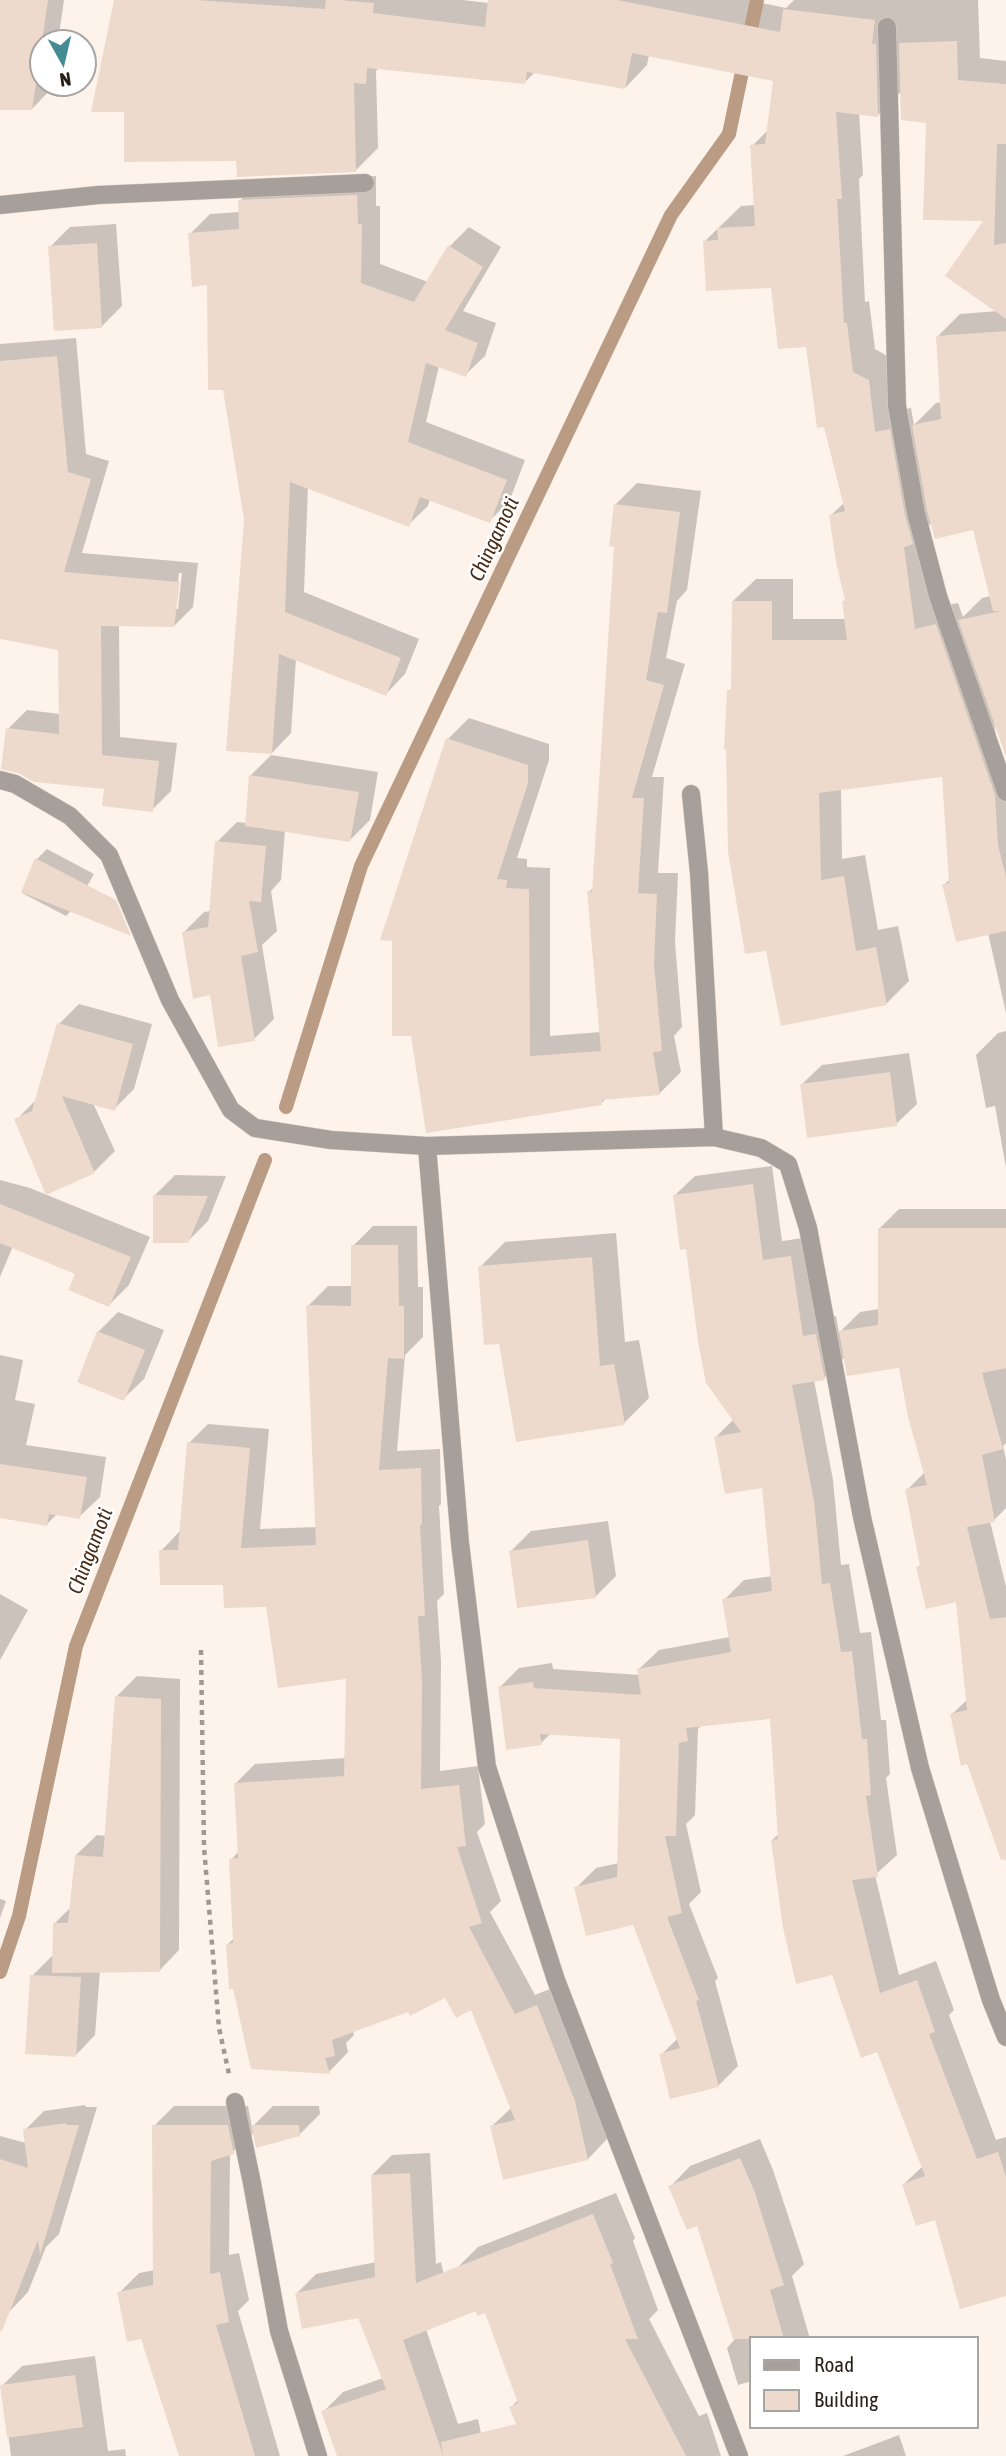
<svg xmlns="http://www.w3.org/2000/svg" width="1006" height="2456" viewBox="0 0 1006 2456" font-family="'Asap Condensed',sans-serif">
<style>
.shadow{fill:#0003;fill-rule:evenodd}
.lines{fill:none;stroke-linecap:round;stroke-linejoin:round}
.stream{stroke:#ba9b84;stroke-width:14}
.building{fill:#eddacd;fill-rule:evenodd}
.minor-casing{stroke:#dbd1c9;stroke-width:19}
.path{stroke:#a19890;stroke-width:4.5;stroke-dasharray:5 5;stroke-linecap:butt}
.minor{stroke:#a79f9a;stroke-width:18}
.labels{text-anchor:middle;stroke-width:5;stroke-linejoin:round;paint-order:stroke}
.water-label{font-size:21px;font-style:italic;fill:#482c15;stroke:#fff}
</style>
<rect width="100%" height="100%" fill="#fef3ea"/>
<g class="shadow">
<path d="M0,0h64l-6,42h-16v42h10l-1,5 -19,20 -32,-1z"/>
<path d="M116,0h346l27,3 1,-3h258l38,8 8,-8h184l2,58 26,3v630l-15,9 10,70h5v243l-18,-80 -44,-48 6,-6 -7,-104 -102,14 1,70 23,-4 13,75 20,-4 11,55 -22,22 -104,21 -54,-333 4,-5v-85l23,-22h37v40h53l-3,-17 3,-3 -15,-84 14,-13 -38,-157 -34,-59 -68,-45 36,-35 14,-1 -3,-59 17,-17 6,-49 -126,-25 -2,10 -22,23 -90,-16 -10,10 -145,-15 -4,4 2,77 -22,22 -118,-11 -112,-49zM902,91l26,31 58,97 12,92 -38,3 -22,22 4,66 -6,1 -22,22 -3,-17 -14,3 -6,-53 -16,-9 -6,-48 -4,1 -6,-123 4,-4 -4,-62 18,3zM932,522l42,6 17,68 -9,2 -19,19 -5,-14 -21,4 -11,-78z"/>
<path d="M376,176v30h4v58l48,18 22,-36 19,-19 32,20 -38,64 33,12 -11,33 -20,19 -26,-9 -13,56 99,38 -16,42 -20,19 -59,-22 -2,7 -20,19 -100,-38 -4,105 115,47 -14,35 -19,20 -90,-35 -5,74 -19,20 -27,-233 -36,-237 -19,-49 20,-20 30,-2v-11l19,-20z"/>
<path d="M116,224l6,82 -20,20 -52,-79 20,-20z"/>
<path d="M76,338l10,116 23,7 -27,92 116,10 -5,44 -19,19 -55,-1 1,112 57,6 -6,48 -19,19 -46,-22 -98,-59 19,-19 33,4v-65l-60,-134v-171zM179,573h3l-4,36h-3z"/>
<path d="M637,483l64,8 -14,99 -10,11 -11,57 19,6 -33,113h12l-6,96h20l-3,69 7,85 -8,9 7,36 -22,22 -52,4 -6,5 -173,28 20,-392 21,-21 80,26v16l-32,98 10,1v8l23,1v168l51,-4 -12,-140 5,-5 21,-342v-40z"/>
<path d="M271,755l107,17 -8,48 -21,21 -64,-11 -4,50 -10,11 6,40 -15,14 12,74 -20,20 -43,-46 -28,-60 21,-21 7,-1 6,-69 20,-20 10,1 4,-48z"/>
<path d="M47,849l47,25 -18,32 -10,10 -44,-23 15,-34z"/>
<path d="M79,1004l73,20 -18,65 -20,20 -21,-6 22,48 -21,21 -78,-52 20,-20 23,-76z"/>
<path d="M1006,1031v137l-11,-62 -9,2 -10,-53 22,-22z"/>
<path d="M909,1053l8,51 -21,20 -95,-39 21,-20z"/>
<path d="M772,1166l10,75 29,-4 11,81 14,-2 3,17 21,-21 19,-3 1,-81 19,-19h107v234l-3,3 3,14v48l-12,12 -4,1 16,66v274l-54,-147 16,-15 -10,-99 -40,-33 3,-3 -14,-74 18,-18 -24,-106 -56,-9 -21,21 -10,2 19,100 8,85 8,-1 11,69 11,-1 10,88h5l4,54 -4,4 11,77 -22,20 24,100 37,-14 18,49 -5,5 47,125 10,-3v157l-102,-110 19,-18 -45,-116 -45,-77 -61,-133 7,-6 -7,-117 -70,7 -4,5 -3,86 -9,9 15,68 -12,12 29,74 -3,3 23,85 -20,20 -57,-31 17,-17 -44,-115 -58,-35 20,-20 23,-5 3,-126 -71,-4 -10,10 -42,-55 20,-20 33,-5 1,6 87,6 -1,-6 20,-19 71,-13 -6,-37 20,-20 29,-4 -9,-90 -48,-49 18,-18 -59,-224 20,-19z"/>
<path d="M175,1175l51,1 -18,45 -20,20 -33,-46z"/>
<path d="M0,1180l30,8 120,49 -21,48 -20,20 -32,-31 -64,-28 -13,31z"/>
<path d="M373,1226h44l1,61h5v50l-18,18 -8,96 43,-2 1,55 -2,2 5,88 -7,7 4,60 -1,110 38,-5 7,58 -8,8 24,69 -11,11 45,83 22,-9 37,95 13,58 -19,20 -96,-33 20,-19 -40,-100 -26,-11 -93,35 1,4 -8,8 2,9 -19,20 -101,-128 7,-7 -4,-77 8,-9 -4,-67 20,-20 91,-6 2,-81 -80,-72 -107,-54 19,-20 9,-88 19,-19 61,5 -9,100 57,-2 -9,-221 20,-20h25v-40z"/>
<path d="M616,1233l9,109 14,-2 10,58 -25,25 -123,-81 -21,-75 25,-25z"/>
<path d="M118,1312l46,18 -20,49 -21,20 -25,-67z"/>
<path d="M0,1355l23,5 -8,40 20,4 -9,41 80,12 -6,40 -21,20 -22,-3 -10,10 -47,-8z"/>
<path d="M608,1521l8,55 -20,20 -85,-45 20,-20z"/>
<path d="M0,1594l28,16 -28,50z"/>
<path d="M137,1676l43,3 -1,271 -20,21h-59l-5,64 -20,21 -43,-80 20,-20h2v-32l17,-17 5,-52 21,-20 10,1 10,-140z"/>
<path d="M0,1899l6,2 -6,17z"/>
<path d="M85,2105l1,2h11l-38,127 -13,13 -18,45 -19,20 -9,-4v-172l26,7 -1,-13 19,-19z"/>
<path d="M174,2106h74l4,21 21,-21h46l1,8 -21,21 -44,-3 -25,22 -1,101 10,-2 10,47 -11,11 42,145h-99l-38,-119 -24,-44 20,-20 16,-3 -1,-144z"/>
<path d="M760,2139l13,31 31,94 -12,12 18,63h-58v42l-14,4 -11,-37 8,-9 -37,-115 -28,-37 20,-21z"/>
<path d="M430,2153l6,111 5,-2 10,45 -25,22 32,95 20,-5 8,37h-131l-32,-44 20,-20 40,-14 -24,-62 -63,-22 20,-20 60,-12 -4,-87 20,-20z"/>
<path d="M616,2193l19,45 -2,3 25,69 -9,9 50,97 8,-3 14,43h-191l-19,-49 7,-7 -32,-89 -31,-41 23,-23z"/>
<path d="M95,2356l13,95 17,-2 1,7h-115l-9,-70 20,-20z"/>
<path d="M899,2435l7,21h-63z"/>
</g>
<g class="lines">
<g class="stream">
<path d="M286,1107l75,-241 310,-651 58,-81 28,-134"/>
<path d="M0,1972l19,-56 57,-270 189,-486"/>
</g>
</g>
<g class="building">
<path d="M0,0h48l-16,110h-32z"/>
<path d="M114,0h82l129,9 1,-9h13l35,3 -1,10 112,14 3,-27h129l163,32 3,-23 92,11 -3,24 4,-1 2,74 -42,-5 6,87h-5l7,124h3l6,49 16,8 6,52 15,-3 15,86 8,29 -9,3 11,82 21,-5 59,171 3,50 8,32v54l-50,11 -14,-58 7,-1 -7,-106 -123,16 2,87 23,-4 12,75 20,-4 11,58 -106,21 -15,-75 -21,3 -17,-102 -2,-103h-2l3,-59h4l1,-89h40v39h75l-5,-39h3l-9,-39 -7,-47 16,-4 -21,-84 -7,1 -11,-81 -28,2 -7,-61 -65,3 -3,-50 15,-1 -1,-12 38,-2 -5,-81 15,-1 8,-63 -141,-28 -7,36 -98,-17 -2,12 -158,-16 -1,16 -12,-1 2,89 -119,5 -1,-16 -112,1v-50h-33z"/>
<path d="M957,41l1,39 48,4v60h-9l-3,101 12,-2v76l-61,-43 38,-55 -60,-1 3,-97 -25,-3 -2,-77z"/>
<path d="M357,195l1,29h4l-1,59 53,19 34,-57 35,22 -38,63 33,13 -12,34 -40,-14 -18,79 99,38 -17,43 -70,-26 -11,30 -119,-45 -5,130 116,46 -15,38 -107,-42 -7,100 -46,-3 18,-231 -21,-130h-15l-1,-105 -15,2 -4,-54 51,-4 -1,-29z"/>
<path d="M97,243l5,85 -48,3 -6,-85z"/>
<path d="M1006,331v426l-48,-137 43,-9h-8l-20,-81 -38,9 -8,-28 -15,-86 29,-6 -5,-83z"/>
<path d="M57,356l11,116 23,7 -27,93 116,10 -6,45 -73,-1 1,129 57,6 -6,51 -51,-6 2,-17 -70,-7 -16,-9 -17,-4 5,-41 53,6 -1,-84 -58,-11v-278z"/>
<path d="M614,504l66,8 -13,101 -9,-1 -12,68 18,5 -32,113h12l-6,95 19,1 -3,70 8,87 -9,1 7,43 -58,5v5l-176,28 -15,-97h-19v-95l-12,-1 66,-202 82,27v18l-31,96 10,1 -1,8 23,1 1,167 71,-5 -14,-160 5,1 22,-345 -5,-1z"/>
<path d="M249,775l110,17 -9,50 -105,-16z"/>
<path d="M215,841l51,5 -5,56 -12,-1 9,51 -17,4 14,85 -37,6 -8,-52 -17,4 -11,-67 26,-5z"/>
<path d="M35,858l81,42 15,36 -110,-44z"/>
<path d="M57,1023l76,21 -18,67 -53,-15 33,77 -49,22 -32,-76 18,-8z"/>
<path d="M890,1072l7,54 -90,12 -7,-54z"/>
<path d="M753,1184l10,76 28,-4 12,80 13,-2 9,46 -33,5 22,116 8,83 8,-1 11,69 11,-1 10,88h5l4,56 -5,1 12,81 -26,3 28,113 37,-13 18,52 -6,2 48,125 21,-7 8,25v119l-46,13 -25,-89 -19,6 -14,-42 23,-8 -48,-124 -16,6 -29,-83 -36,9 -13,-56 -12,-88 7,-1 -8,-120 -84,9 2,13 -9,2 -3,93h-11l17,77 -15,4 32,83 -3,1 23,86 -49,12 -11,-45 21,-6 -47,-123 -47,11 -12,-49 43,-10 3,-138 -80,-5 2,11 -36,5 -8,-63 35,-5 1,6 107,7 -4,-26 94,-17 -9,-53 50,-8 -10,-103 -37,6 -11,-57 27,-5 -35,-49 -8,-41 -12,-93 -6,1 -7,-55z"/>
<path d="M153,1195l55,1 -20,47h-35z"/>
<path d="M0,1204l131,53 -22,50 -41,-17 7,-16 -75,-31z"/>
<path d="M878,1228h128v140l-24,5 21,76 -21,6 13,67 -28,5 23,92 16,-2v242l-5,1 -34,-96 -6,2 -11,-52 17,-4 -11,-108 -30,7 -10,-42 4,-1 -15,-77 22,-4 -19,-68 -9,-49 -52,8 -8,-45 39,-6z"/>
<path d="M351,1245h47l1,61h5v53l-16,-1 -9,112 42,-2 1,57h-2l5,91h-7l4,66 -1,107 38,-4 7,61 -9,1 25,76 -13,4 46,87 22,-9 38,96 13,59 -85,20 -13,-54 25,-6 -44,-110 -15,8 -11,-20 -35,18 -2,-4 -76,28 3,16 -10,2 5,16 -79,-5 -18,-80h-4l-3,-45 7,-1 -4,-84 9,-1 -4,-75 110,-7 2,-97 -68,9 -12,-81 -42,1 -1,-23h-63l-1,-35h19l9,-108 63,6 -9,100 75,-3 -10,-240 45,1z"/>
<path d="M592,1257l8,109 14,-2 11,61 -109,17 -17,-98 -15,1 -6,-79z"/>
<path d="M97,1331l48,19 -21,51 -47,-19z"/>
<path d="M0,1464l87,13 -7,42 -31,-5 -2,12 -47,-8z"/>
<path d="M588,1540l8,58 -79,10 -8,-57z"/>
<path d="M115,1696l46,3 -1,273 -108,1 1,-50h15l7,-68 28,2z"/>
<path d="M30,1975l51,2 -5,80 -51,-3z"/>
<path d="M66,2123l1,2h12l-39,130 -2,-15 -36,91h-2v-172l28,9 -5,-39z"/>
<path d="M152,2125h76l6,29 -23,7 -1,113 10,-2 9,50 -13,3 39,131h-76l-38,-117 -14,3 -10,-50 36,-7z"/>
<path d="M251,2125h48l1,11 -44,12z"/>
<path d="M740,2158l14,32 30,95 -14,5 14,49h-51l-36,-113 -10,4 -19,-44z"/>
<path d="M410,2173l6,110 177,-69 20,49 -3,1 28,75h-13l61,117h-349l-16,-45 65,-22 -28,-71 -56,11 -7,-36 80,-16 -4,-102zM476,2311l1,5 8,-3 33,90 -9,4 7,17 -75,18 2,13 -40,-115z"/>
<path d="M75,2375l8,52 -76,11 -7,-53z"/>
</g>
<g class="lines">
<defs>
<g id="minor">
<path d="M887,27l10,379 19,107 22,83 68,196"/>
<path d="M0,205l98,-10 267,-12"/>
<path d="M0,780l15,4 55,32 39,39 61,145 61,110 24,18 76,12 96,6 287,-9 47,11 27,16 20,64 54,289 58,251 71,232 15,37"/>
<path d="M691,794l8,79 15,264"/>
<path d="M427,1146l33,397 27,224 69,213 183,476"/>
<path d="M235,2102l17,81 27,148 39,125"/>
</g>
</defs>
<use href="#minor" class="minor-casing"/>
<path class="path" d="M201,1650l3,197 15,181 10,46"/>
<use href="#minor" class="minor"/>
</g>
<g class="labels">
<g class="water-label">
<text transform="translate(494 539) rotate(-65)" y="7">Chingamoti</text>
<text transform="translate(90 1551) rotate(-69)" y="7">Chingamoti</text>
</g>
</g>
<rect x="750" y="2337" width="228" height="91" fill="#ffffff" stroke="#a8a5a3" stroke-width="2"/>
<rect x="764" y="2360" width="35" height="10" fill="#a79f9a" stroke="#a8a5a3" stroke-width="2"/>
<text x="814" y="2372" font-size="21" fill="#261f1a">Road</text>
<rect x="764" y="2390" width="35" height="21" fill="#eddacd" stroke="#a8a5a3" stroke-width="2"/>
<text x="814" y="2407" font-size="21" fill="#261f1a">Building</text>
<g transform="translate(63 63) rotate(172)"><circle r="33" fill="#ffffff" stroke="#a8a5a3" stroke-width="2"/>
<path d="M0-5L12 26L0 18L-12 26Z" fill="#458b95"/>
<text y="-10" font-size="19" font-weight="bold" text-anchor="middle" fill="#261f1a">N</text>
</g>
</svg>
